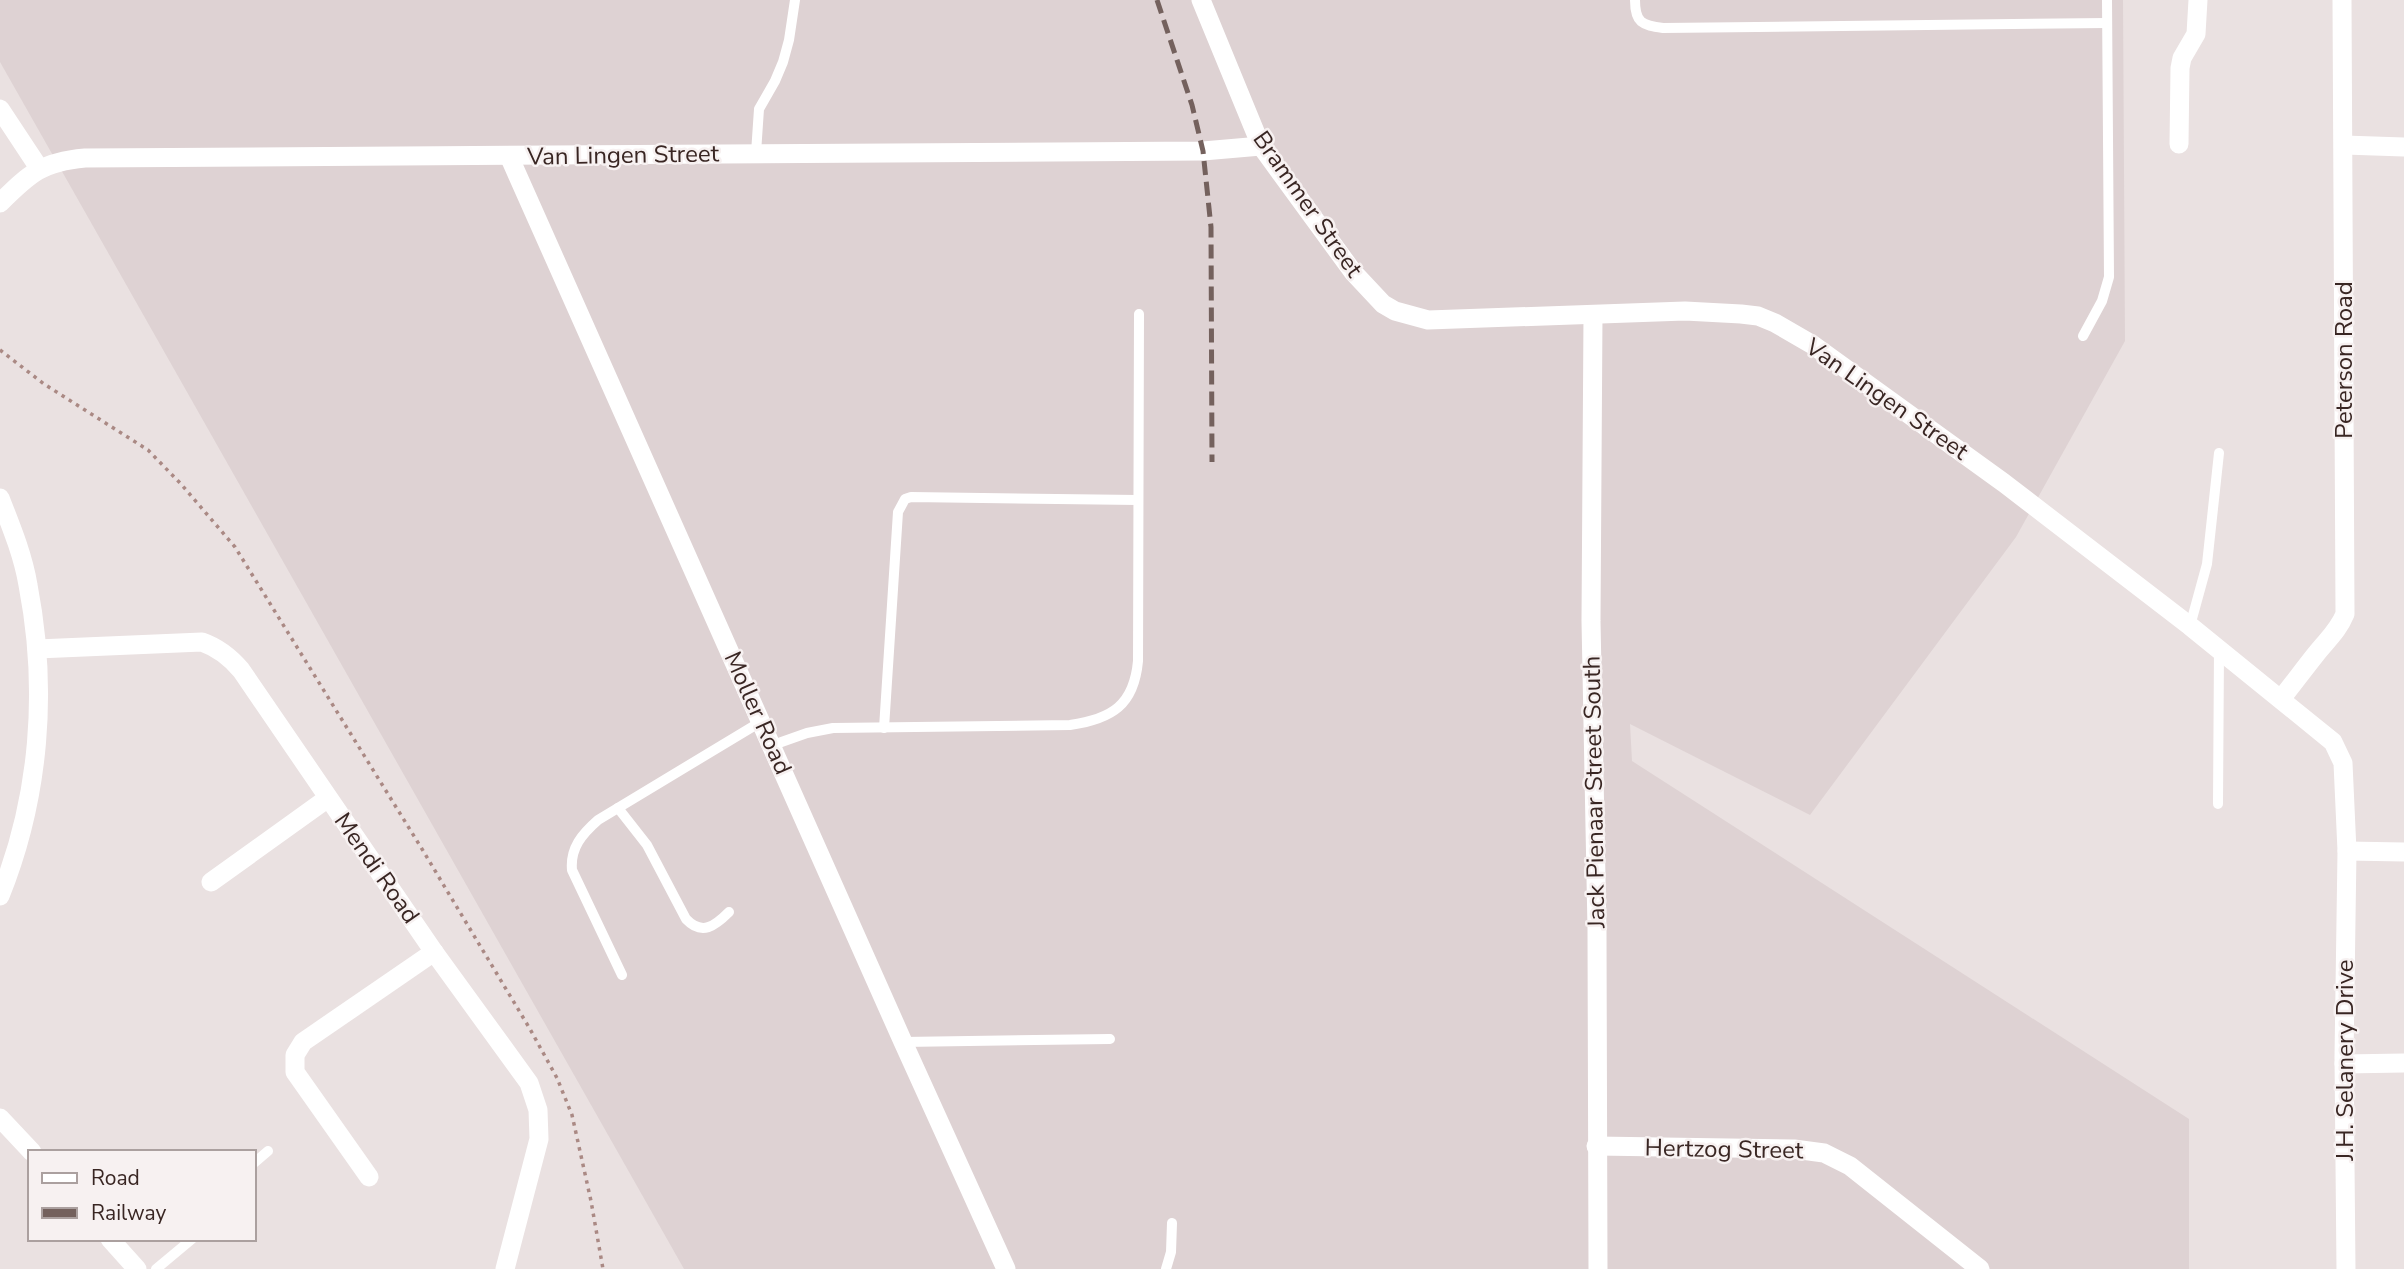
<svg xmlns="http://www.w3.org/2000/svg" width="2404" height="1269" viewBox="0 0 2404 1269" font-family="'Nunito Sans',sans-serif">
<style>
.built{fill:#ded2d3}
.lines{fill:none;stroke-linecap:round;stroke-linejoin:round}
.path{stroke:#aa8984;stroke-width:3.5;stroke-dasharray:3.5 5;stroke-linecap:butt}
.service{stroke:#fff;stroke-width:10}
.minor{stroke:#fff;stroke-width:19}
.rail{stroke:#74615d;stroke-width:5;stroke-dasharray:14 7;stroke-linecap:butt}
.labels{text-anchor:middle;stroke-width:5;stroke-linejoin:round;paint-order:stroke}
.street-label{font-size:24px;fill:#392623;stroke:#f7f1f1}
</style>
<rect width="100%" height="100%" fill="#eae1e1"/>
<path class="built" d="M0,0h2123l2,341 -109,196 -206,278 -180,-91 2,37 557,358v150h-1505l-684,-1207z"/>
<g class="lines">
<path class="path" d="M0,350l44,34 104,66 33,34 54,63 187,302 108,180 27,49 15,37 19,86 12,68"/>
<g class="service">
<path d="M1635,0c0,23 7,25 28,28l444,-5"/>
<path d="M756,153l3,-44 16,-28 8,-19 6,-22 6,-40"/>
<path d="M2083,336l19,-35 7,-24 -2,-277"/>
<path d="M2190,626l17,-62 12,-111"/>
<path d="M884,728l14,-216 7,-13 6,-2 227,3"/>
<path d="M773,745l34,-12 26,-5 237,-3c42,-6 64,-20 68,-64l1,-347"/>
<path d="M2218,804l1,-155"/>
<path d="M618,808l29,37 39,74c16,17 29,7 43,-7"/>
<path d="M622,975l-50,-105c-2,-22 10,-36 26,-50l164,-99"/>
<path d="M903,1042l207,-3"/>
<path d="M254,1163l14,-12"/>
<path d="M156,1269l36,-30"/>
<path d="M1166,1269l5,-17 1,-29"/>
</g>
<g class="minor">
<path d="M1201,0l60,146 92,126 30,32 12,7 33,9 257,-9 56,3 17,2 17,7 38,22 191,138 186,143 143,116 10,21 4,88 -3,206 2,212"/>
<path d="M0,109l39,59"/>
<path d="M2179,144l1,-76 2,-10 14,-24 2,-34"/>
<path d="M2344,145l60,2"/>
<path d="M509,156l394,886 103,227"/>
<path d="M0,203c30,-30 42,-41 85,-45l1118,-7 58,-5"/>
<path d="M1593,315l-2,306 6,308 1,340"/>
<path d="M0,498c11,28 23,57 28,87 20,104 12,212 -28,311"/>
<path d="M37,649l165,-7c17,6 28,15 39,28l193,282 95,131 9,27 1,29 -34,130"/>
<path d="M2281,699c12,-15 23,-30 35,-45 11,-14 22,-23 29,-40l-3,-614"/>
<path d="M2347,851l57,1"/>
<path d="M211,882l117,-84"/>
<path d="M2344,1064l60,-1"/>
<path d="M0,1118l32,34"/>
<path d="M1596,1146l198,3 30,4 26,13 130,103"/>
<path d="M369,1177l-74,-105v-17l8,-13 131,-90"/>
<path d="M110,1239l27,30"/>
</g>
<path class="rail" d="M1157,0l35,105 11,46 8,76 1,235"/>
</g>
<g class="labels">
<g class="street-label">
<text transform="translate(623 155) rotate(-1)" y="8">Van Lingen Street</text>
<text transform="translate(1308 204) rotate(55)" y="8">Brammer Street</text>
<text transform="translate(2344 360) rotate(-90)" y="8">Peterson Road</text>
<text transform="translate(1887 399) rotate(35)" y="8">Van Lingen Street</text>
<text transform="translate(758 713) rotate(66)" y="8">Moller Road</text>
<text transform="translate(1594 792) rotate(-91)" y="8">Jack Pienaar Street South</text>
<text transform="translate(377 868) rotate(55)" y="8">Mendi Road</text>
<text transform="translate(2345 1060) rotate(-90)" y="8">J.H. Selanery Drive</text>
<text transform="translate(1724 1149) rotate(1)" y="8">Hertzog Street</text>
</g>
</g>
<rect x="28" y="1150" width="228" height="91" fill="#f7f1f1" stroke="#aba09f" stroke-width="2"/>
<rect x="42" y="1173" width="35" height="10" fill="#ffffff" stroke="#aba09f" stroke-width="2"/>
<text x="91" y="1185" font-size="21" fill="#392623">Road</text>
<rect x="42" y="1208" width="35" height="10" fill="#74615d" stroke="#aba09f" stroke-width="2"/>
<text x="91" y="1220" font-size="21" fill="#392623">Railway</text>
</svg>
